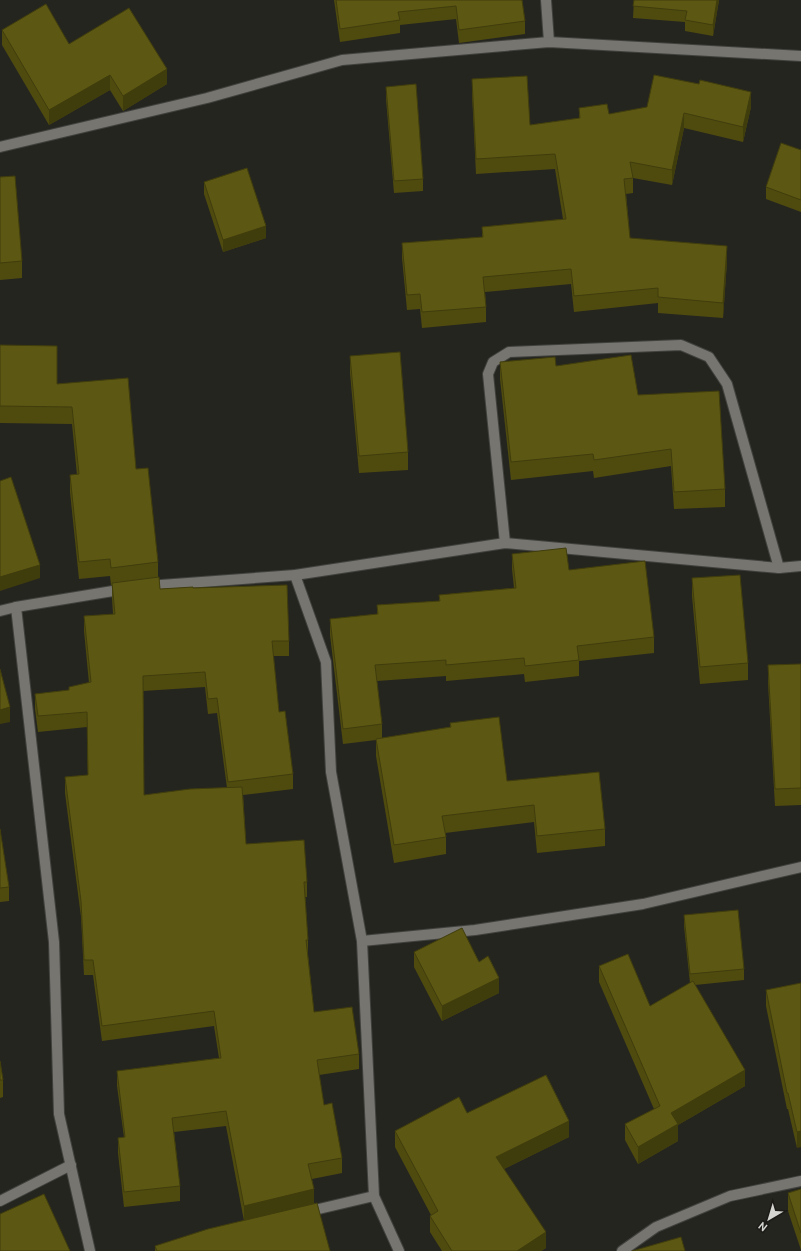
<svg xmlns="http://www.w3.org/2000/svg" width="801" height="1251" viewBox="0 0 801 1251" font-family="Cabin,sans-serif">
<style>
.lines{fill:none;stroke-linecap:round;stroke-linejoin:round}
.minor-casing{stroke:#41413e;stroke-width:12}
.minor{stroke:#767570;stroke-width:10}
.wall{fill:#4f4b0f;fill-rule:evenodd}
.shaded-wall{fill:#403d0d}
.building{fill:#5c5712;stroke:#403d0d}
</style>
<rect width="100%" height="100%" fill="#252520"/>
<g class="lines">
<defs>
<g id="minor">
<path d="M546,0l3,42"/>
<path d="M0,147l207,-49 135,-38 207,-18 252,14"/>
<path d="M505,543l-17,-169 5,-12 16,-10 172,-7 28,12 18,27 52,184"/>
<path d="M295,575l31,87 5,110 31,169 12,255 25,55"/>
<path d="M147,586l148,-11 210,-32 274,25 22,-2"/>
<path d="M16,607l38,335 5,172 31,137"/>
<path d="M0,611l16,-4 109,-18"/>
<path d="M362,941l113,-11 168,-26 158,-37"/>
<path d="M0,1201l71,-36"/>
<path d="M306,1212l68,-16"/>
<path d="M622,1251l34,-24 74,-31 71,-15"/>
</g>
</defs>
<use href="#minor" class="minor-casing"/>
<use href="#minor" class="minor"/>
</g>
<g class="wall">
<path d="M334,0h188l3,21v13l-66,9 -3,-24 -56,6v8l-60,9z"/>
<path d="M634,0h85l-6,36 -28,-5v-9l-52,-4z"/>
<path d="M2,30l67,14 98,40 -44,27 -13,-21 -61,35 -47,-80z"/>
<path d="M472,79l58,46 49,-7v-10l30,6 142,-7 -8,35 -59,-14 -12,57 -39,-7v15l-7,1 4,44 97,23 -4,57 -65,-5v-10l-84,9 -3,-28 -86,8 1,15v15l-64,6 -2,-19 -13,1 -5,-52v-15l80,-6v-10l81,-8 -8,-50 -79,5 -4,-80z"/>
<path d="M386,87l37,92v12l-29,2 -8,-94z"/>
<path d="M801,150v62l-35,-13v-12z"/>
<path d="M0,177l22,84v17l-22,2z"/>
<path d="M204,182l62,56 -43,14 -19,-58z"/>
<path d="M0,345l57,39 79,85 22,93v15l2,12 33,-1 96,53v15h-16l6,56 14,62v15l-50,6 3,49 61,38v15h-2l3,43v15l6,57 45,42v15l-40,6 5,30 18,53v15l-30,6 2,25 16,47h-175v-5l89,-25 -18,-95 -52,6 6,54v15l-56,6 -6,-54v-15l6,-1 -7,-51v-15l102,-13 -5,-32 -112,15 -9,-66h-9l-3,-58 -16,-124v-16l23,-2 -1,-48 -49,5 -3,-23v-15l34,-4 20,-7 -5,-52v-15l29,-2 -1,-16v-13h-1l-1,-9 -31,3 -9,-87v-17h7l-5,-51 -72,-1zM205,687l3,27 9,-1 10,75 -83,7 -1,-104z"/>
<path d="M350,356l58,96v18l-49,3 -9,-100z"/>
<path d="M500,362l56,4 82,29 87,94v18l-51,2 -3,-43 -77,12 -1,-7 -82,9 -11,-101z"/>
<path d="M512,554l57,16 85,67v16l-75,8v15l-54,6 -1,-8 -78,7v-5l-69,5 5,43v14l68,-11v-4l57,58 98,48v17l-68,7 -3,-31 -89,11 1,4v17l-52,9 -18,-107v-16l-33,4 -13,-109v-16l47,-5v-9l62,-4v-6l75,-7 -2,-19z"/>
<path d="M692,578l56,85v17l-48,4 -8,-88z"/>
<path d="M801,664v141l-26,1 -7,-123v-18z"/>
<path d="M0,829l9,58v14l-9,1z"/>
<path d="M684,915l60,54v11l-49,5 50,101 -67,39v16l-40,23 -13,-24v-16l29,-15 -55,-127v-16l51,40 40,-23 -6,-57z"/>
<path d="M414,952l85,41 -57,28 -28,-54z"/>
<path d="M801,983l-4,165 -9,-39h-1l-21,-103v-16z"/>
<path d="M0,1061l3,19v17l-3,1z"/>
<path d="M467,1113l102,24 -65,32 42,79 -5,3h-99l-12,-19v-16l1,-1 -36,-68v-16z"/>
<path d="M801,1189v61l-13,-39v-18z"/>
</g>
<g class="shaded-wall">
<path d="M717,0h2l-6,36v-11z"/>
<path d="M167,69v15l-44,27v-15z"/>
<path d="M110,75v15l-61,35v-15z"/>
<path d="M751,92v15l-8,35v-15z"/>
<path d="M684,113v15l-12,57v-15z"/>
<path d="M266,226v12l-43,14v-12z"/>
<path d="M727,246v15l-4,57v-15z"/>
<path d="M40,565v13l-40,13v-14z"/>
<path d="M10,707v15l-10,2v-14z"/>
<path d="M499,978v15l-57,28v-15z"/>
<path d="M745,1070v16l-67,39v16l-40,23v-17l33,-34z"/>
<path d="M569,1121v16l-73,36v-16z"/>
<path d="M801,1131v16l-4,1v-16z"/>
<path d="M314,1189v15l-70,17v-15z"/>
<path d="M546,1232v16l-5,3h-24z"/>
</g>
<g class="building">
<path d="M336,0h186l3,21 -66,9 -3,-24 -58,6 2,8 -60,9z"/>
<path d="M634,0h83l-4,25 -28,-5 2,-9 -54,-5z"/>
<path d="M46,4l23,40 60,-36 38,61 -44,27 -13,-21 -61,35 -47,-80z"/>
<path d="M654,75l45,9 1,-4 51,12 -8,35 -59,-14 -12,57 -42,-8 3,16 -9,1 6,59 97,8 -4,57 -65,-6v-9l-84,8 -3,-27 -88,8 3,30 -64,5 -2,-18 -13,1 -5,-52 81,-6 -1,-10 84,-8 -11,-65 -79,5 -4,-80 55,-3 3,49 50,-7 -1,-10 28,-4 2,10 38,-7z"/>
<path d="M416,84l7,95 -29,2 -8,-94z"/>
<path d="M781,143l20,7v50l-35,-13z"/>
<path d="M247,168l19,58 -43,14 -19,-58z"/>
<path d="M15,176l7,85 -22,2v-86z"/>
<path d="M0,345l57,1v38l71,-6 8,91 12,-1 10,94 -47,6 -1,-9 -31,3 -9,-87 9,-1 -7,-67 -72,-1z"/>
<path d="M400,352l8,100 -49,4 -9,-100z"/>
<path d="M631,355l7,40 81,-4 6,98 -51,3 -3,-43 -77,11 -1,-6 -82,8 -11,-100 55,-5 1,9z"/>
<path d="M11,477l29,88 -40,12v-96z"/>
<path d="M566,548l3,22 76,-9 9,76 -77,9 2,14 -54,6 -1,-8 -78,7v-5l-71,5 7,59 -39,5 -13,-110 48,-5 -1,-9 63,-4 -1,-6 77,-7 -4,-34z"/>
<path d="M740,575l8,88 -48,4 -8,-89z"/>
<path d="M159,577l1,12 33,-2v1l94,-3 2,56h-17l7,71 6,-1 8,63 -65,8 -11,-84 -9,1 -3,-27 -62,4 1,119 46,-6 52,-2 4,57 58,-4 3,42h-3l4,58h-2l8,72 38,-5 7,47 -42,6 7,45 8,-2 10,55 -34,6 6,25 -70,17 -18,-95 -54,7 8,68 -56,6 -6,-54 7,-1 -8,-66 104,-13 -7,-47 -112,15 -9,-66h-9l-3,-59 -16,-124 23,-2 -1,-63 -49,4 -3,-22 34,-4v-3l22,-5 -7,-66 31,-2 -3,-31z"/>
<path d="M801,664v124l-26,1 -7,-124z"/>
<path d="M0,669l10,38 -10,3z"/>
<path d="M499,717l8,64 92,-9 6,57 -68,7 -3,-31 -92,11 4,21 -52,8 -18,-106 75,-12 -1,-4z"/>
<path d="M0,829l9,58 -9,1z"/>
<path d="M738,910l6,59 -54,5 -6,-59z"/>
<path d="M462,928l17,34 9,-6 11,22 -57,28 -28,-54z"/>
<path d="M628,954l22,52 43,-25 52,89 -74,43 7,11 -40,23 -13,-23 35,-18 -61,-140z"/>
<path d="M801,983v148l-4,1 -9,-39h-1l-21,-103z"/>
<path d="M0,1061l3,19h-3z"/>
<path d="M546,1075l23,46 -73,36 50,75 -29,19h-65l-22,-35 8,-5 -43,-80 64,-34 8,16z"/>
<path d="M801,1189v44l-13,-40z"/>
<path d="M44,1194l26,57h-70v-37z"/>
<path d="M317,1203l13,48h-173l-2,-5 53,-17z"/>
<path d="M681,1237l4,14h-53z"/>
</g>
<g transform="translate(769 1219) rotate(218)" stroke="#1c1b17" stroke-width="3" paint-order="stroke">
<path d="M0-3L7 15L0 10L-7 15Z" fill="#d4d4d1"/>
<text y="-6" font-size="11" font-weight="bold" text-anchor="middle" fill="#d4d4d1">N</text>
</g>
</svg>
